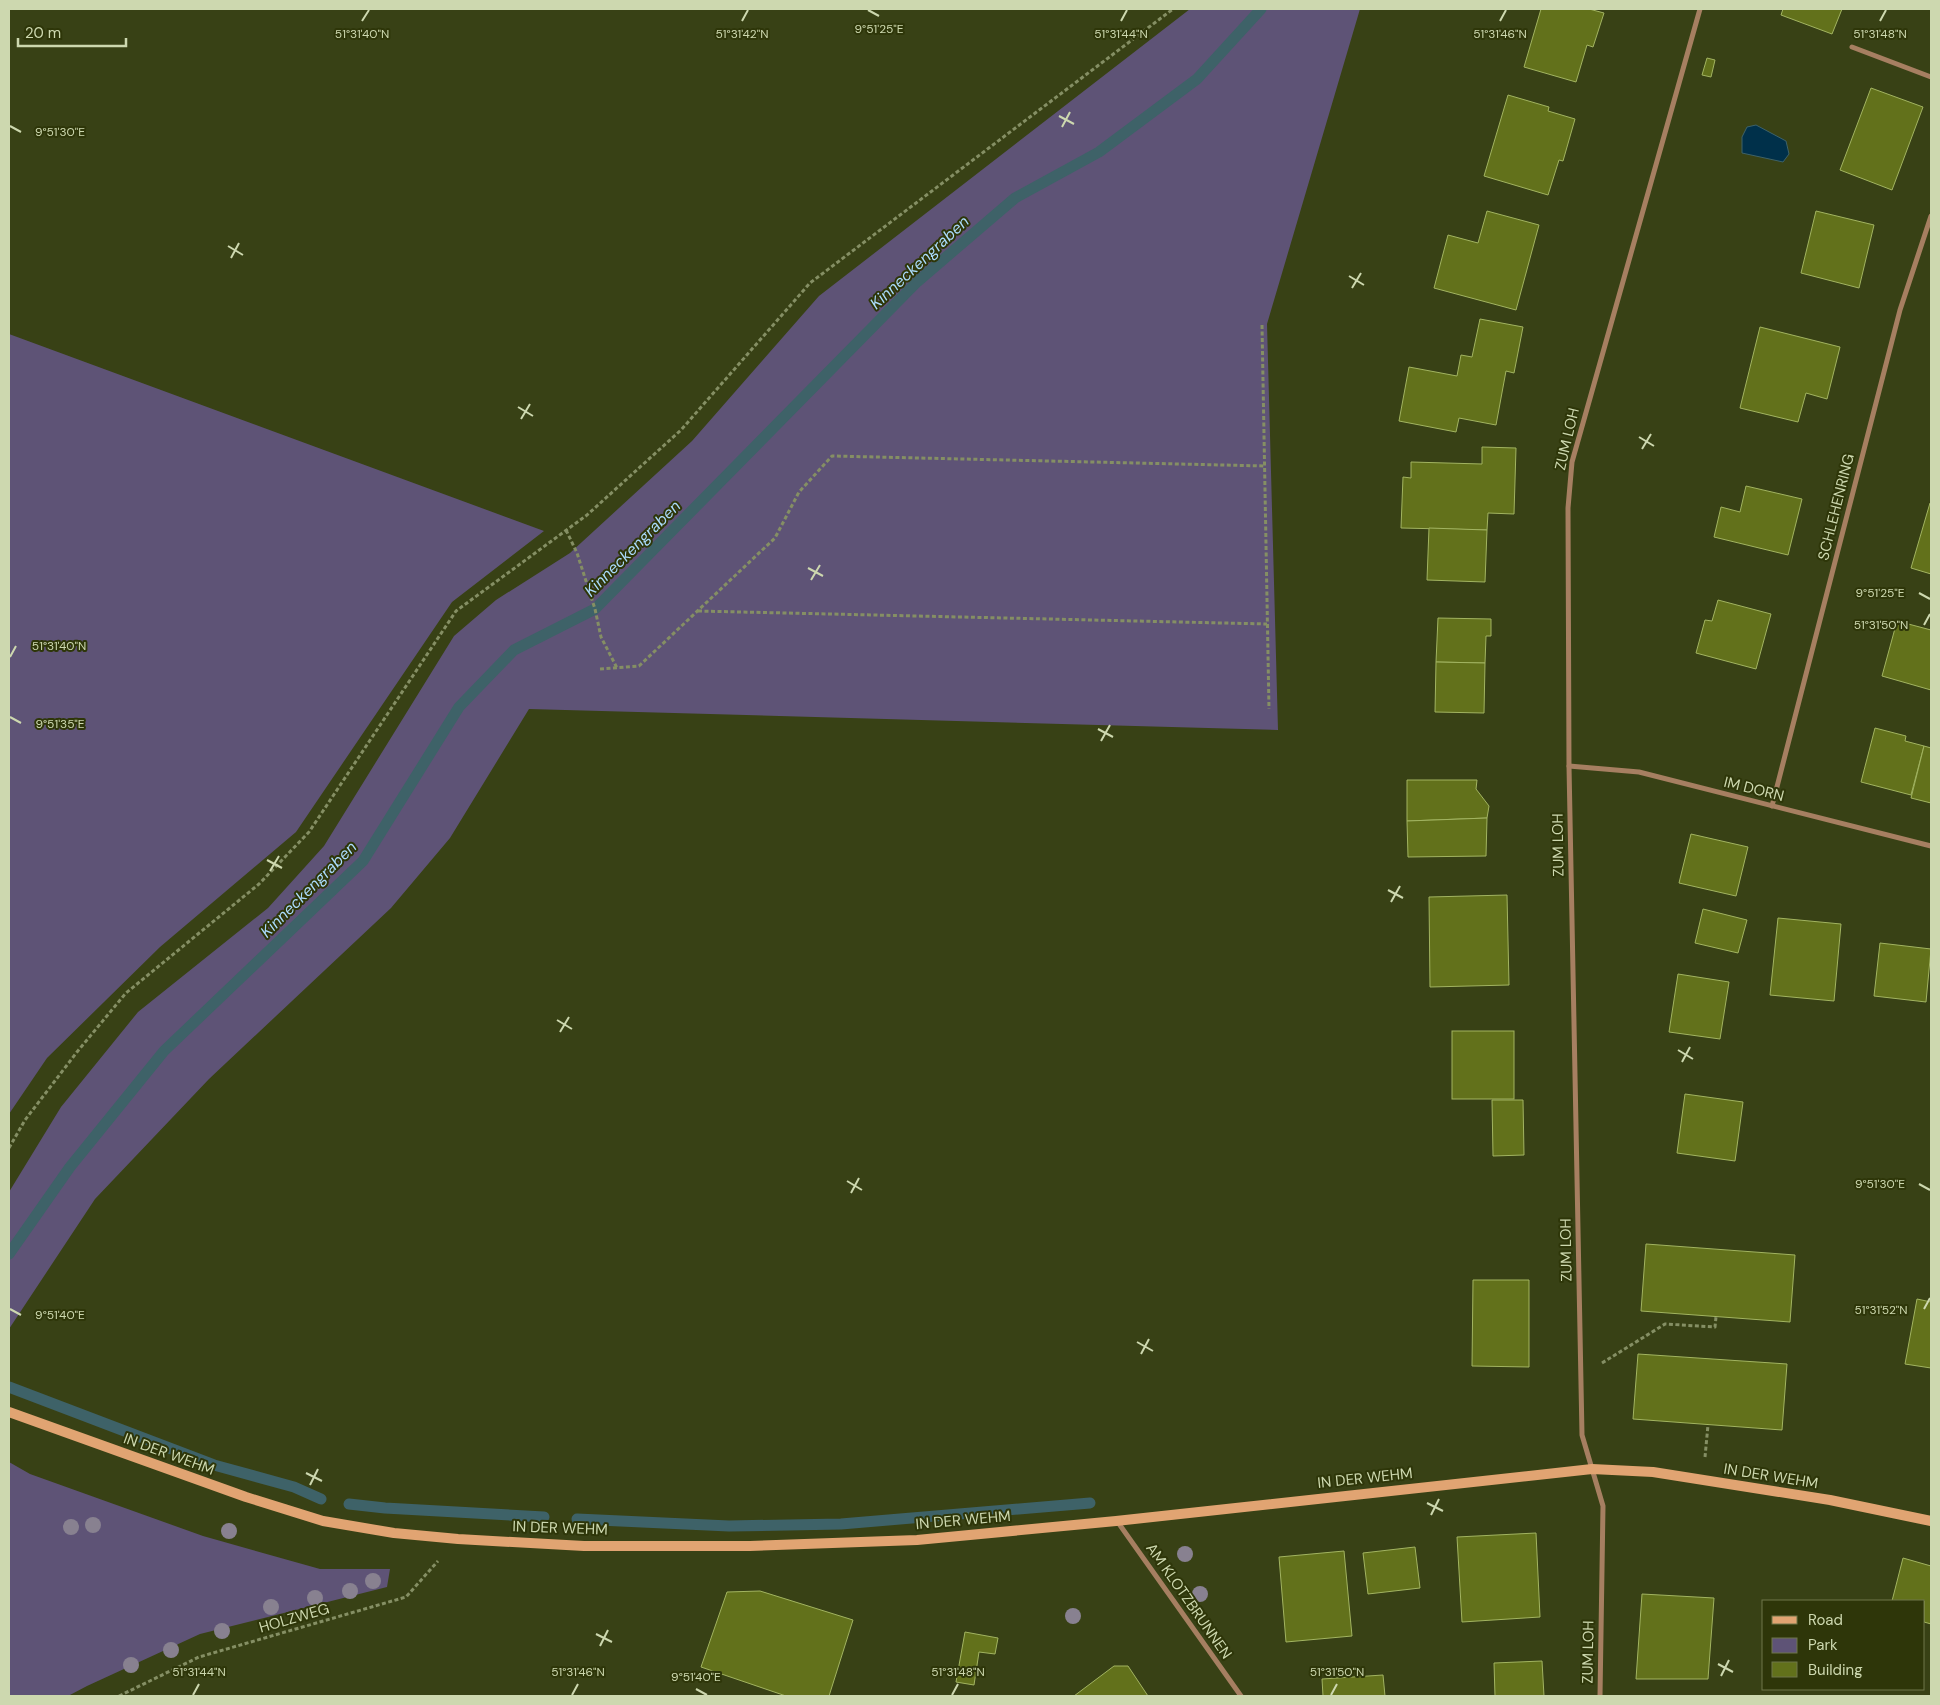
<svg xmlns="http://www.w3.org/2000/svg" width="1940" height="1705" viewBox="0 0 1940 1705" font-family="'DM Sans',sans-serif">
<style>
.green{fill:#5e5376}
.water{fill:#00304a;stroke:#3e6268}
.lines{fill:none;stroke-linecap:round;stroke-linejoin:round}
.stream{stroke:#3e6268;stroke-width:11}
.building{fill:#62711b;stroke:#a2b461}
.path{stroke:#858f64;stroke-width:3;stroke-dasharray:4 2.5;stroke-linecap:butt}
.street{stroke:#a67f61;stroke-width:5}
.secondary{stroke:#e1a472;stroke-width:10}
.tree{fill:#888190}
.ticks{fill:none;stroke:#cdd8af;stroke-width:2}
.labels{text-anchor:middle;stroke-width:4;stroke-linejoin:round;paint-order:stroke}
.street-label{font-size:15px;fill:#cdd8af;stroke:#2e3609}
.water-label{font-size:16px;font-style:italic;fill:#abdbfc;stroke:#2e3609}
.ticks-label{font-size:12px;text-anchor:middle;fill:#cdd8af;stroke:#2e3609;stroke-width:4;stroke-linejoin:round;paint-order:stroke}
</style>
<rect width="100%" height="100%" fill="#384115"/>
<g class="green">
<path d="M1190,9h170l-93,315 11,406 -749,-21 -79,129 -59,70 -182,171 -114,120 -86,130v-137l52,-85 77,-95 130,-104 56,-62 130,-210 42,-36 74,-47 122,-112 127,-145z"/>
<path d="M9,334l535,197 -92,71 -156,230 -136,115 -113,111 -38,56z"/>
<path d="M9,1462l21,12 173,62 117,33h70l-3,18 -187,47 -113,52 -19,10h-59z"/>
</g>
<path class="water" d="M1756,125l30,16 3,13 -6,8 -41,-9v-16l5,-10z"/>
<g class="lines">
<g class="stream">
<path d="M9,1254l61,-87 94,-116 199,-190 96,-154 55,-57 81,-41 322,-327 98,-84 84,-46 98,-73 64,-70"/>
<path d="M9,1387l205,78 80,22 27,12"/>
<path d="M349,1504l36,4 159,9"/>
<path d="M577,1519l152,7 112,-2 249,-21"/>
</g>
</g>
<g class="building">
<path d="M1541,9h48l15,4 -11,34 -6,-2 -11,37 -52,-15z"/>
<path d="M1783,9h59l-10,25 -51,-19z"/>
<path d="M1707,58l8,2 -4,17 -9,-2z"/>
<path d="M1871,88l52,19 -31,83 -52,-20z"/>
<path d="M1508,95l41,12 -1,4 27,8 -12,42 -4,-1 -11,35 -64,-19z"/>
<path d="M1487,211l52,14 -23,85 -82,-22 14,-53 30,8z"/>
<path d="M1816,211l58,14 -15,63 -58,-15z"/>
<path d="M1480,319l43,8 -9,46 -8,-2 -10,54 -37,-7 -3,14 -57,-11 10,-54 48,9 4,-21 11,2z"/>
<path d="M1760,327l80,20 -13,52 -21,-6 -8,29 -58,-14z"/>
<path d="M1482,447l34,1 -2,66 -26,-1 -1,17 -86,-2 2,-51 8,1v-16l71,2z"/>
<path d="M1746,486l56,13 -14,56 -74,-18 7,-30 19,5z"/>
<path d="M1930,503l1,1v70l-20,-6z"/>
<path d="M1429,528l58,2 -2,52 -58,-2z"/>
<path d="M1718,600l53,14 -15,55 -60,-16 9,-33 7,1z"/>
<path d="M1438,618l53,1v17h-5l-1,27 -49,-1z"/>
<path d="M1897,621l34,9v60l-49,-14z"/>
<path d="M1436,662l49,1 -1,50 -49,-1z"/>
<path d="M1875,728l31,8 -1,5 19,5 -13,49 -50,-13z"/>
<path d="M1924,746l7,2v55l-20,-5z"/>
<path d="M1407,780h70l-1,9 13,17 -2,12 -80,3z"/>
<path d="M1487,818l-1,38 -78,1 -1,-36z"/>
<path d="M1691,834l57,13 -12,49 -57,-13z"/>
<path d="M1507,895l2,90 -79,2 -1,-90z"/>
<path d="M1703,909l44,11 -9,33 -43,-10z"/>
<path d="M1778,918l63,6 -7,77 -64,-6z"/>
<path d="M1880,943l51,6 -5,53 -52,-6z"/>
<path d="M1678,974l51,8 -9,57 -51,-7z"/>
<rect x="1452" y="1031" width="62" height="68"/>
<path d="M1685,1094l58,8 -8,59 -58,-8z"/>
<path d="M1492,1100h31l1,55 -31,1z"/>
<path d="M1646,1244l149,11 -5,67 -149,-11z"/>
<path d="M1473,1280h56v87l-57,-1z"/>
<path d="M1917,1299l14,3v66l-26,-4z"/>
<path d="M1638,1354l149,10 -5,66 -149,-11z"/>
<path d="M1536,1533l4,84 -78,5 -5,-85z"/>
<path d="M1415,1547l5,41 -52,6 -5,-41z"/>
<path d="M1344,1551l8,85 -66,6 -7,-85z"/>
<path d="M1903,1558l28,8v58l-7,-2v-21h-32z"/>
<path d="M760,1591l93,29 -24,76h-43l-85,-29 26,-75z"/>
<path d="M1642,1594l72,4 -6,81h-72z"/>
<path d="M965,1632l33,6 -3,16 -16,-2 -5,33 -18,-3z"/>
<path d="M1542,1661l2,35h-49l-1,-33z"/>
<path d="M1114,1666h14l20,30h-74z"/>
<path d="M1383,1675l2,21h-62l-1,-17z"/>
</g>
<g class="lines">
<g class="path">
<path d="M1262,325l7,384"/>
<path d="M566,530l11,23 18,56 6,28 16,31"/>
<path d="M698,611l569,13"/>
<path d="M600,669l39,-3 136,-128 24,-46 33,-36 433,10"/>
<path d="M9,1148l16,-28 52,-68 49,-59 133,-109 50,-52 147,-221 131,-96 94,-85 129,-147 363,-274"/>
<path d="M1602,1363l63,-39 50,3 1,-10"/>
<path d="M1705,1457l3,-32"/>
<path d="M119,1696l80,-39 207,-60 32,-36"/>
</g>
<g class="street">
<path d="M1852,47l79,30"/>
<path d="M1569,766l70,6 292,74"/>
<path d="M1772,806l128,-496 31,-94"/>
<path d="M1117,1521l124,175"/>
<path d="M1600,1696l3,-190 -21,-71 -13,-669 -1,-258 4,-46 128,-453"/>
</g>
<path class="secondary" d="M9,1412l237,85 77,24 71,12 64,6 126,7h166l167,-6 199,-19 476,-52 61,3 177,28 101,21"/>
</g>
<g class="tree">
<circle cx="93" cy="1525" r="8"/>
<circle cx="71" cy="1527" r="8"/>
<circle cx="229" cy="1531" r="8"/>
<circle cx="1185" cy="1554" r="8"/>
<circle cx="373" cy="1581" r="8"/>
<circle cx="350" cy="1591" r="8"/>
<circle cx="1200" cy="1594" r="8"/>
<circle cx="315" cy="1598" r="8"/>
<circle cx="271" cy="1607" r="8"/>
<circle cx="1073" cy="1616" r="8"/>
<circle cx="222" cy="1631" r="8"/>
<circle cx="171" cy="1650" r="8"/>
<circle cx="131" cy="1665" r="8"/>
</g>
<path class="ticks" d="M868,10l11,6M362,21l7,-11M742,21l6,-11M1121,21l6,-11M1500,21l6,-11M1880,21l6,-11M1059,116l15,8M10,126l11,6M1062,127l8,-15M228,246l15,9M231,258l8,-15M1349,276l15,9M1352,288l9,-15M518,407l15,9M521,419l9,-15M1639,437l15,9M1642,449l9,-15M808,568l15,8M811,580l9,-15M1919,593l11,6M1924,625l6,-11M10,657l6,-11M10,717l11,6M1098,729l15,8M1101,741l9,-16M267,860l15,8M270,871l9,-15M1388,890l15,8M1391,902l9,-16M557,1020l15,9M560,1032l9,-15M1678,1050l15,9M1682,1062l8,-15M847,1181l15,9M1919,1184l11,6M851,1193l8,-15M10,1309l11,6M1924,1309l6,-11M1137,1342l16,9M1141,1354l8,-15M306,1473l16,8M310,1485l8,-16M1427,1503l16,8M1431,1515l8,-16M596,1634l16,8M600,1646l8,-16M1718,1664l15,8M1721,1676l8,-16M696,1689l11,6M193,1695l6,-11M572,1695l6,-11M952,1695l6,-11M1331,1695l6,-11"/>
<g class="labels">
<g class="street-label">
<text transform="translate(1567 439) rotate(-77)" y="5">ZUM LOH</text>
<text transform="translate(1836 507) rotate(-76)" y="5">SCHLEHENRING</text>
<text transform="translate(1754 789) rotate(14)" y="5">IM DORN</text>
<text transform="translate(1558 845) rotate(-91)" y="5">ZUM LOH</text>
<text transform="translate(1566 1250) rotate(-91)" y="5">ZUM LOH</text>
<text transform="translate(169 1454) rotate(20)" y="5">IN DER WEHM</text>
<text transform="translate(1771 1476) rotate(9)" y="5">IN DER WEHM</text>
<text transform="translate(1365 1478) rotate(-6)" y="5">IN DER WEHM</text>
<text transform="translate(963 1520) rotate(-5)" y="5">IN DER WEHM</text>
<text transform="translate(560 1528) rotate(2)" y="5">IN DER WEHM</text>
<text transform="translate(1189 1601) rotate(55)" y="5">AM KLOTZBRUNNEN</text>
<text transform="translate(294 1618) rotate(-16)" y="5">HOLZWEG</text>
<text transform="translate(1588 1652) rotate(-89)" y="5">ZUM LOH</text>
</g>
<g class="water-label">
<text transform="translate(919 262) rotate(-43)" y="6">Kinneckengraben</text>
<text transform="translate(632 548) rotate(-45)" y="6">Kinneckengraben</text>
<text transform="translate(308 889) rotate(-45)" y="6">Kinneckengraben</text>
</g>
</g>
<g class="ticks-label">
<text x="879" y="33">9°51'25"E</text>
<text x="362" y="38">51°31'40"N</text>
<text x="742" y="38">51°31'42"N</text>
<text x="1121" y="38">51°31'44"N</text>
<text x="1500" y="38">51°31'46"N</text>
<text x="1880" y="38">51°31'48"N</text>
<text x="60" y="136">9°51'30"E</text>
<text x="1880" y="597">9°51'25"E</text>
<text x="1881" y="629">51°31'50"N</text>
<text x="59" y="650">51°31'40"N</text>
<text x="60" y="728">9°51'35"E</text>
<text x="1880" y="1188">9°51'30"E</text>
<text x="1881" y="1314">51°31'52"N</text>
<text x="60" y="1319">9°51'40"E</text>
<text x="199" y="1676">51°31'44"N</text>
<text x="578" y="1676">51°31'46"N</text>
<text x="958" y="1676">51°31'48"N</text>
<text x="1337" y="1676">51°31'50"N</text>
<text x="696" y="1681">9°51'40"E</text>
</g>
<rect width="1940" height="1705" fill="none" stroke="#cdd8af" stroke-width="20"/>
<rect x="1762" y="1600" width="162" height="90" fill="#2e3609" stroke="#6e774b"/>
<rect x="1772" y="1616" width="25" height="8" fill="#e1a472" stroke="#6e774b"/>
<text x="1808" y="1625" font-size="15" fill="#cdd8af">Road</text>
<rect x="1772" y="1638" width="25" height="15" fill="#5e5376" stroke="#6e774b"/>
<text x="1808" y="1650" font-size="15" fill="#cdd8af">Park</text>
<rect x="1772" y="1662" width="25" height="15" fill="#62711b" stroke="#6e774b"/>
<text x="1808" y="1675" font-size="15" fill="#cdd8af">Building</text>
<path d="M18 38v8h108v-8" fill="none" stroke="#cdd8af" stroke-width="2.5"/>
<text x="25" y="38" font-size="15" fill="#cdd8af" stroke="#2e3609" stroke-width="4" paint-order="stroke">20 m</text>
</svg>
